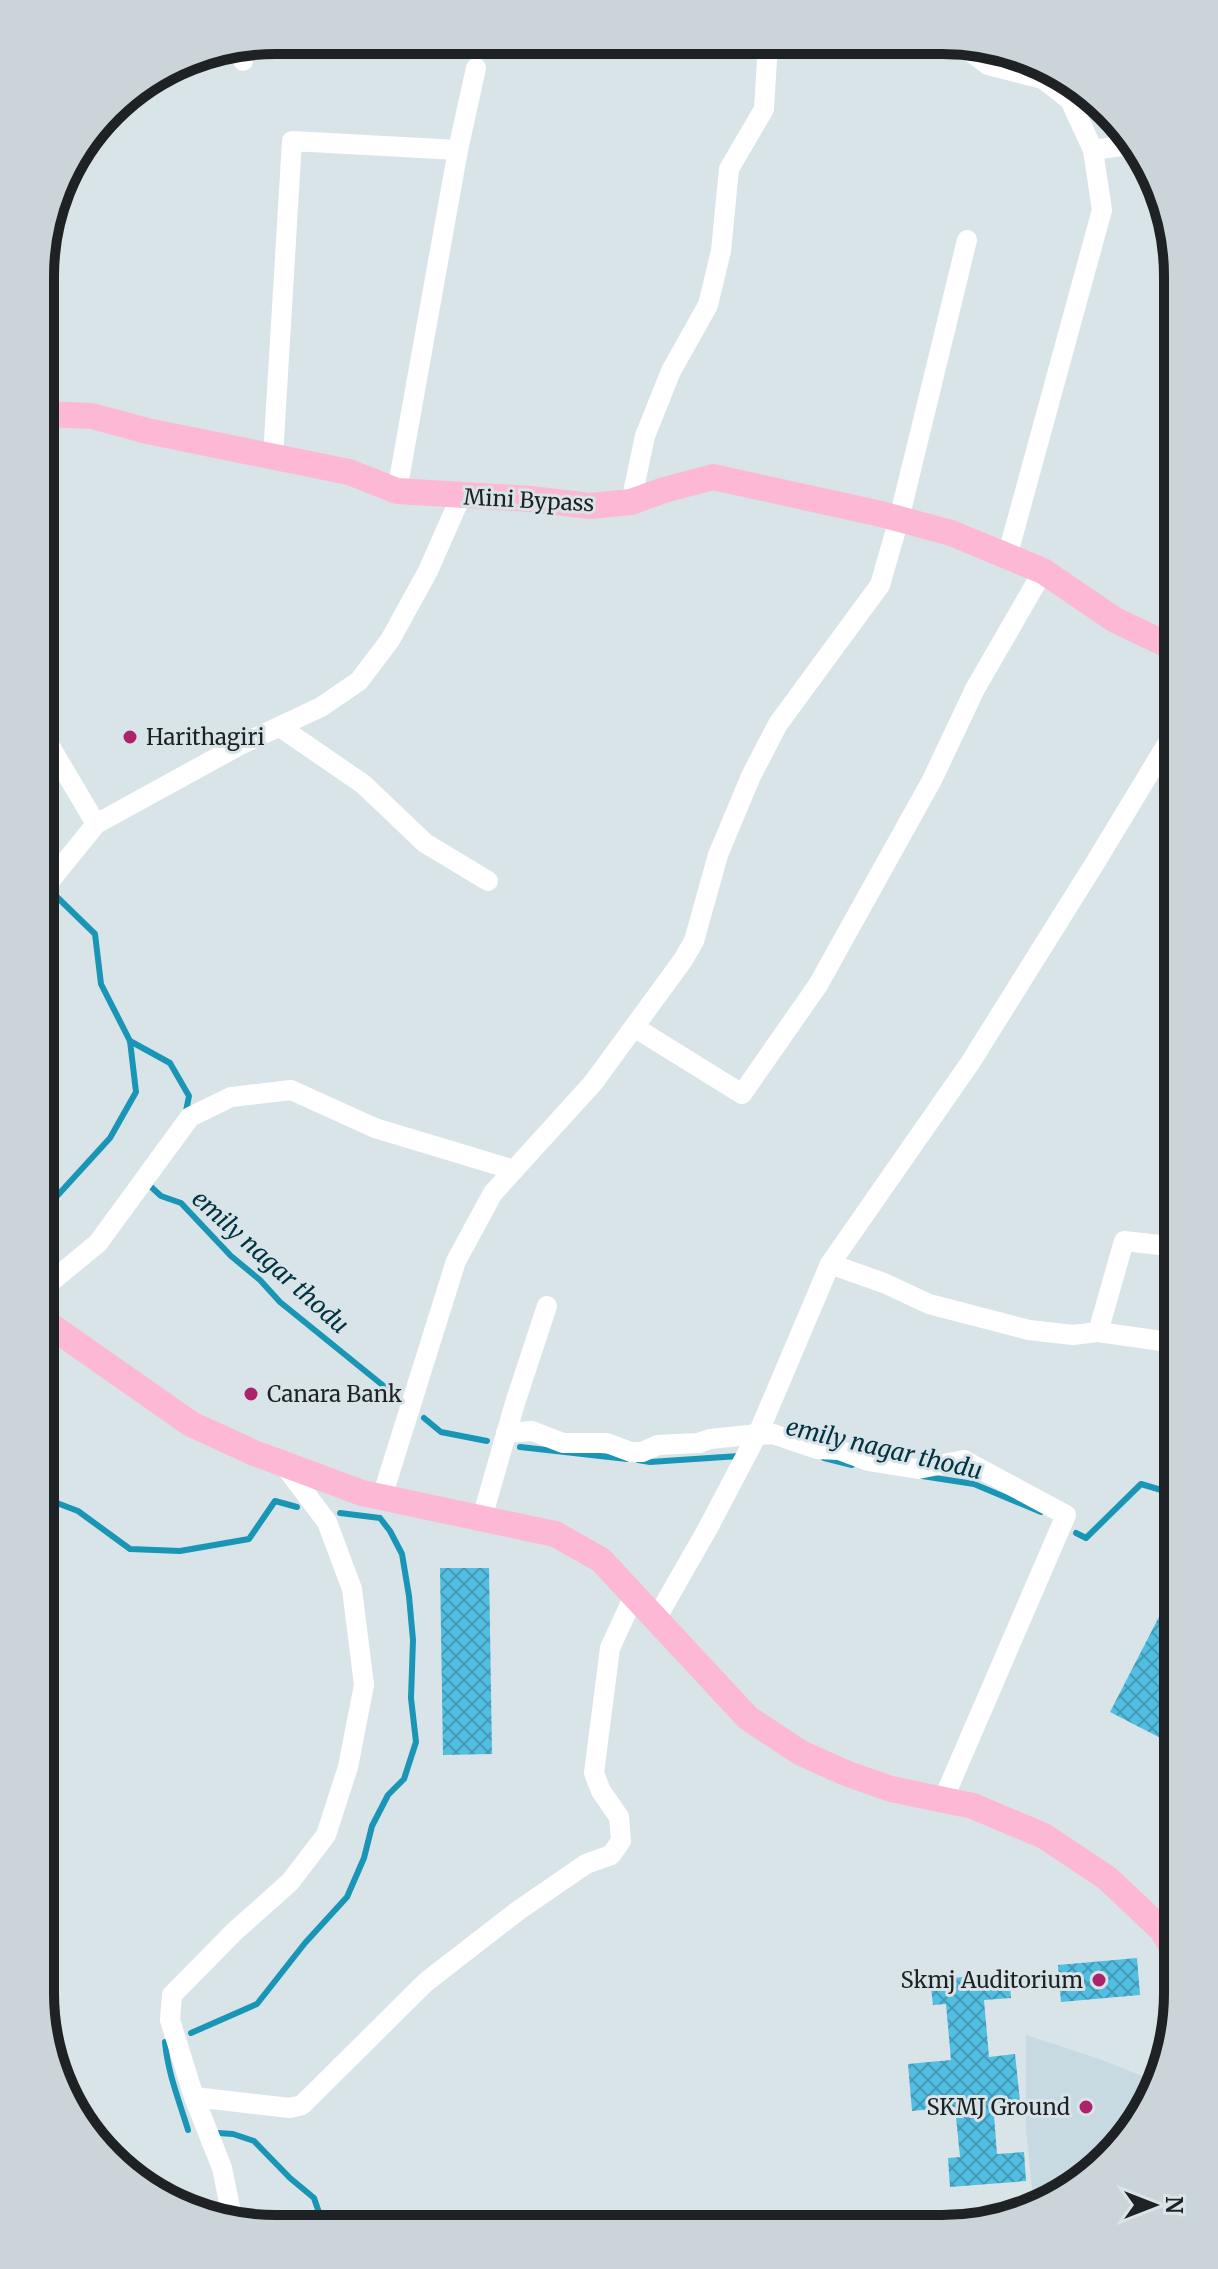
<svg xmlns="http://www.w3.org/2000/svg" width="1218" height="2269" viewBox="0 0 1218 2269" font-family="Merriweather,serif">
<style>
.built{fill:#c7d9e1}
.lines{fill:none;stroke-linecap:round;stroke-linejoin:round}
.stream{stroke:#1995b6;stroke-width:6}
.building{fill:url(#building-cross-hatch)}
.path{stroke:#91999d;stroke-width:3;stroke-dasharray:6 4;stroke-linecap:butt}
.minor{stroke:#fff;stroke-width:20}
.major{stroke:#fdb8d6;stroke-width:26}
.poi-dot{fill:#ab236a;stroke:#d9e4e9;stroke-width:3}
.labels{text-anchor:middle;stroke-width:6;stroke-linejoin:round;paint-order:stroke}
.street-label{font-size:22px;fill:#1e2224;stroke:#d9e4e9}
.poi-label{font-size:22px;fill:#1e2224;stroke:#d9e4e9;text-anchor:start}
.water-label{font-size:24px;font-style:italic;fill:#003240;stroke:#d9e4e9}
.rim{fill:none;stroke:#1e2224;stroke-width:10}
</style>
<defs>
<pattern id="building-cross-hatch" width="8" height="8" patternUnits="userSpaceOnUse" patternTransform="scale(2)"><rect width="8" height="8" fill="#51bee1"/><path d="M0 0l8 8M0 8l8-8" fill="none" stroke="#439ab6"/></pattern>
</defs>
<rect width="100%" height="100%" fill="#d9e4e9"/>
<path class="built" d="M1026,2035l76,25 58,23 -31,54 -95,68 -8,-75z"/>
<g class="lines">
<g class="stream">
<path d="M130,1041l40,22 19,33 -3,15"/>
<path d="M152,1181l-3,4 12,11 20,7 50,53 29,24 20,22 116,94"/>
<path d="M41,1218l16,-22 53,-58 26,-46 -6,-51 -29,-57 -6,-50 -38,-37 -12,-4"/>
<path d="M424,1418l17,14 46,9"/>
<path d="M520,1447l107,12"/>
<path d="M824,1458l28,7"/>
<path d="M638,1460l12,2 89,-6"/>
<path d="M922,1476l52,8 67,28"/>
<path d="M41,1497l37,14 52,38 50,2 69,-12 26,-38 22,6"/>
<path d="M1076,1533l10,5 55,-54 37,11"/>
<path d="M191,2033l66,-29 48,-61 42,-46 17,-39 8,-32 16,-31 16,-16 12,-37 -5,-44 2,-58 -4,-44 -7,-42 -12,-23 -10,-13 -40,-5"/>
<path d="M165,2042c3,32 14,58 23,88"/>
<path d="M218,2133l15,1 21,7 36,37 24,20 10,29"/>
</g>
</g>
<g class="building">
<path d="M463,41h38l-1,9 -37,-1z"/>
<path d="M440,1568h49l3,186 -49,1z"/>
<path d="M1163,1609l15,8v130l-68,-35z"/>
<path d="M1137,1958l3,37 -79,7 -3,-37z"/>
<path d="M1009,1973l2,25 -27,2 5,57 26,-3 5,47 -27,2 4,51 27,-2 2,29 -76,6 -2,-29 12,-1 -5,-50 -43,4 -4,-47 43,-4 -5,-56 -13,1 -3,-25z"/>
</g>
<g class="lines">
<path class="path" d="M42,454l5,-17"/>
<g class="minor">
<path d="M971,44l-3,6 20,15 55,14 27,21 23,50 9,60 -95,347"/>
<path d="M243,61l1,-15"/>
<path d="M1093,150l36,-5"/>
<path d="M273,457l19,-316 166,9 18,-82"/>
<path d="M397,491l61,-341"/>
<path d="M631,502l14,-66 26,-65 37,-66 13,-54 8,-82 35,-60 4,-66"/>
<path d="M280,727l83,57 62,59 63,38"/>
<path d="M41,731l55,93"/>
<path d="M41,892l55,-68 144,-79 81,-38 38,-26 31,-41 38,-69 33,-75"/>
<path d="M634,1027l108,67 76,-109 114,-205 43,-91 68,-118"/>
<path d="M830,1264l54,19 45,21 100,26 44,5 25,-3 26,-91 54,6"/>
<path d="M41,1290l57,-47 92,-126 41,-20 60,-7 84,38 139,42"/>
<path d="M1098,1332l71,10 9,-1"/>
<path d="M506,1433l26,-2 31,12h44l24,9h11l16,-7 41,-2 11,-4 48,-5"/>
<path d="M757,1435l16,-1 44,15 22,1 29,11 50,8 46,-9 102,55 -123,285"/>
<path d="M382,1497l74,-236 37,-68 100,-110 90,-123 11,-19 24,-86 33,-79 27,-52 102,-139 19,-66 68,-279"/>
<path d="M482,1518l33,-115 32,-97"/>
<path d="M656,1619l52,-91 52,-99 70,-165 140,-201 125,-200 83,-137"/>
<path d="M194,2097l96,11 12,-3 124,-123 93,-72 67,-46 25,-9 10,-14 -2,-24 -18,-26 -7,-18 16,-125 24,-52"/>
<path d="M233,2222l-11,-54 -28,-71 -24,-77 2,-25 63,-64 55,-49 36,-47 22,-68 16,-82 -12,-96 -25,-67 -43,-57"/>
</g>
<g class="major">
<path d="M42,414l50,2 55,15 202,41 48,19 134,8 59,7 41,-4 33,-12 49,-13 168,37 70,19 92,38 72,49 63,30"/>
<path d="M41,1319l150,105 63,29 108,40 193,41 46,26 147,158 53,35 47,21 43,15 82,17 71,30 63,42 55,52 15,25"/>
</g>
</g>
<g class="poi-dot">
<circle cx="130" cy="737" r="8"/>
<circle cx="251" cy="1394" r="8"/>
<circle cx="1099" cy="1980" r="8"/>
<circle cx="1086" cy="2107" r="8"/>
</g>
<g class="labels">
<g class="street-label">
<text transform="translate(529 500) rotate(3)" y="8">Mini Bypass</text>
</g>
<g class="poi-label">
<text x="146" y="745">Harithagiri</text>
<text x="267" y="1402">Canara Bank</text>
<text x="1083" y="1988" text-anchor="end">Skmj Auditorium</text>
<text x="1070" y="2115" text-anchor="end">SKMJ Ground</text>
</g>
<g class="water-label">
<text transform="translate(270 1262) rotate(42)" y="8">emily nagar thodu</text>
<text transform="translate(884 1449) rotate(13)" y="8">emily nagar thodu</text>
</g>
</g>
<path d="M0 0H1218V2269H0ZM276 54H942A222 222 0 0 1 1164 276V1993A222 222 0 0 1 942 2215H276A222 222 0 0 1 54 1993V276A222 222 0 0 1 276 54Z" fill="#cad4d9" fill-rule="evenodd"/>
<path class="rim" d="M276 54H942A222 222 0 0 1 1164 276V1993A222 222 0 0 1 942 2215H276A222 222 0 0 1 54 1993V276A222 222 0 0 1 276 54Z"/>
<g transform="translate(1154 2205) rotate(90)" stroke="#d9e4e9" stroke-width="6" paint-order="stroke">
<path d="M0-6L14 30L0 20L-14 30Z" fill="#1e2224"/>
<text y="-12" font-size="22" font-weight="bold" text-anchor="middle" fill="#1e2224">N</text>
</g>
</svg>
